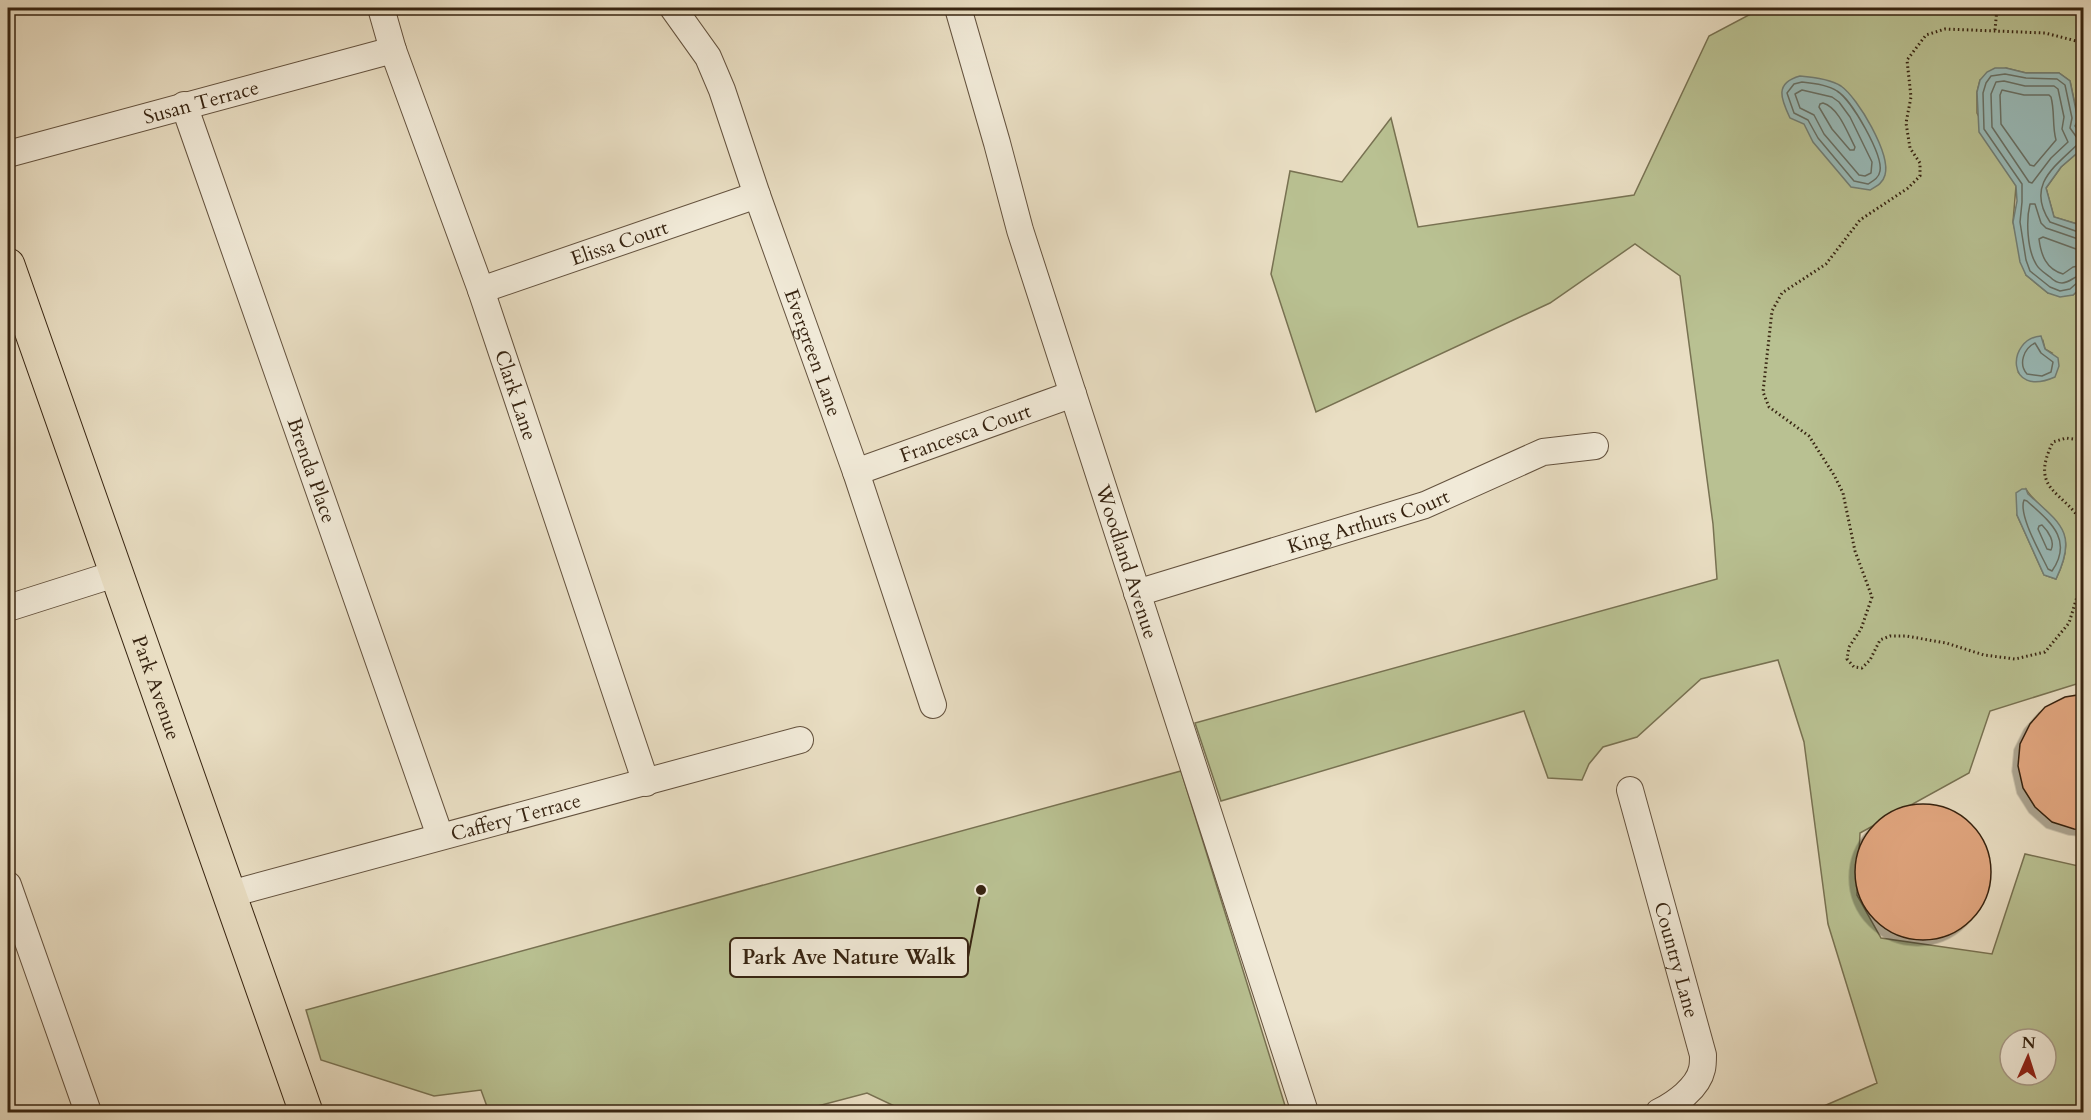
<svg xmlns="http://www.w3.org/2000/svg" width="2091" height="1120" viewBox="0 0 2091 1120" font-family="Cardo,serif">
<style>
.green{fill:#b9c192;stroke:#787252;stroke-width:1.5;fill-rule:evenodd}
.water{fill:#99bbb9;stroke:#727f76;stroke-width:1.5}
.lines{fill:none;stroke-linecap:round;stroke-linejoin:round}
.shore{stroke:#687065;stroke-width:1.5}
.building{fill:#e1a67f;stroke:#372411;stroke-width:1.5;filter:url(#shadow)}
.minor-casing{stroke:#64523e;stroke-width:28}
.major-casing{stroke:#372411;stroke-width:35}
.path{stroke:#372411;stroke-width:3;stroke-dasharray:1.5 3;stroke-linecap:butt}
.minor{stroke:#f1ead8;stroke-width:26}
.major{stroke:#e9dec3;stroke-width:33}
.labels{text-anchor:middle;stroke-width:4.5;stroke-linejoin:round;paint-order:stroke}
.street-label{font-size:20px;fill:#372411;stroke:#f1ead8}
.leader{fill:none;stroke:#372411;stroke-width:2}
.callout-dot{fill:#372411;stroke:#f1ead8;stroke-width:2}
.callout{fill:#f1ead8;stroke:#372411;stroke-width:2}
.callout-label{font-size:21px;text-anchor:middle;font-weight:bold;fill:#372411}
</style>
<defs>
<filter id="shadow"><feDropShadow dx="-5.5" dy="5.5" stdDeviation="0" flood-color="#0004"/></filter>
</defs>
<rect width="100%" height="100%" fill="#e9dec3"/>
<filter id="stains"><feTurbulence type="fractalNoise" baseFrequency=".00333" numOctaves="4"/><feColorMatrix values="0 0 0 0 .2 0 0 0 0 .09 0 0 0 0 .02 0 0 0 .5 -.17"/></filter>
<radialGradient id="worn" r=".72"><stop offset=".6" stop-color="#630" stop-opacity="0"/><stop offset="1" stop-color="#630" stop-opacity=".3"/></radialGradient>
<g class="green">
<path d="M1762,8h321v125h-3l-5,-7 3,-7 -8,-38 -11,-8h-33l-20,-5 -26,12 -3,12v21l39,73 -3,36 13,53 22,18 25,2 10,-9v396l-93,29 -21,62 -109,60 -3,62 24,43 111,16 33,-100 58,13v245h-265l-1,-3 60,-26 -49,-159 -24,-182 -26,-82 -77,19 -64,58 -34,10 -14,17 -7,16 -34,-2 -24,-67 -303,90 -26,-78 522,-144 -4,-55 -33,-248 -45,-32 -85,59 -234,109 -45,-138 19,-103 52,11 49,-64 27,109 216,-32 75,-159zM2043,341l2,8 7,4 -34,20zM2026,489c4,7 10,12 16,18 27,25 30,39 14,72l-12,-4 -27,-60zM2010,1039h36v36h-36z"/>
<path d="M2083,148v84l-6,-8 -23,-7 -8,-29 15,-21z"/>
<path d="M1181,771l106,341h-380l-40,-19 -72,19h-306l-8,-22 -47,6 -113,-36 -15,-50z"/>
</g>
<g class="water">
<path d="M1995,68h11l20,5h33l11,8 8,39 -3,6 5,7h3v15l-22,19 -15,21 8,29 23,7 6,5v57l-10,9 -13,2 -12,-4 -22,-18 -6,-13 -7,-40 4,-21 -1,-15 -37,-54 -2,-40 3,-12 7,-8z"/>
<path d="M1800,76c13,1 30,3 41,10 17,12 50,68 44,89 -2,8 -8,11 -15,15l-19,-3 -38,-45 -9,-18 -14,-6c-9,-19 -16,-35 10,-42z"/>
<path d="M2041,336l4,13 13,9 1,8 -4,11c-50,22 -48,-39 -14,-41z"/>
<path d="M2022,489h4l2,5c33,30 50,39 28,85l-12,-4 -27,-60 -1,-22z"/>
</g>
<g class="lines">
<g class="shore">
<path d="M2004,81l21,5h29l4,3 6,28 -2,12 6,13 -17,16 -19,25 -3,-1 -37,-55 -1,-33 5,-12z"/>
<path d="M1802,82c11,1 26,3 35,9 15,9 46,64 43,80 -1,7 -7,10 -12,13l-14,-3 -36,-43 -10,-18 -14,-7 -7,-20 7,-9z"/>
<path d="M1802,90l30,7 7,5 11,15 22,45 -1,11 -6,3 -6,-1 -35,-41 -10,-19 -14,-7 -5,-14z"/>
<path d="M2002,90l22,5h25l2,2c4,15 1,29 5,43l-22,26 -4,-1 -29,-41 -1,-29z"/>
<path d="M1823,103c16,5 24,29 32,44l-1,3h-4l-18,-21 -13,-22 1,-3z"/>
<path d="M2084,234l-34,-12c-25,-38 6,-56 30,-80l-10,-14 2,-10 -7,-33 -8,-6 -31,-1 -21,-4 -14,2 -5,7 -3,10 1,36 38,55v18l-2,20 6,38 4,11 20,16 10,4 10,-2 8,-7h6"/>
<path d="M2084,241l-38,-13 -5,-5 -6,-19h-5c-4,16 -3,45 6,60 3,6 9,9 14,13 3,3 7,6 12,6 8,0 13,-8 22,-9"/>
<path d="M2084,250l-8,-1 -33,-12 -4,2c2,16 7,30 24,35l10,-7 11,-2"/>
<path d="M2035,343l6,10 12,9 -2,10 -9,4 -15,-2c-9,-10 -3,-26 8,-31z"/>
<path d="M2024,500l3,1c22,20 47,38 25,70l-4,-2c-7,-15 -30,-54 -24,-69z"/>
<path d="M2039,526l3,-1c7,7 13,17 9,25l-4,-1 -9,-20z"/>
</g>
</g>
<g class="building">
<path d="M2084,694v136l-10,-1 -22,-7 -17,-15 -12,-19 -5,-22 2,-22 10,-20 15,-17 20,-10z"/>
<circle cx="1923" cy="872" r="68"/>
</g>
<g class="lines">
<defs>
<g id="minor">
<path id="s1" d="M381,8l12,42 88,240 165,493"/>
<path id="s2" d="M673,8l35,49 14,33 35,105 99,277 77,233"/>
<path id="s3" d="M958,8l39,135 23,87 285,882"/>
<path id="s4" d="M184,105l256,731"/>
<path id="s5" d="M8,154l385,-104"/>
<path id="s6" d="M481,290l276,-95"/>
<path id="s7" d="M856,472l217,-78"/>
<path id="s8" d="M1137,593l288,-88 118,-53 52,-6"/>
<path d="M8,608l107,-34"/>
<path id="s9" d="M1630,790l73,265c0,5 0,10 -1,14 -4,19 -27,35 -43,43"/>
<path d="M8,885l80,227"/>
<path id="s10" d="M230,894l570,-154"/>
</g>
<g id="major">
<path id="s11" d="M8,265l298,847"/>
</g>
</defs>
<use href="#minor" class="minor-casing"/>
<use href="#major" class="major-casing"/>
<g class="path">
<path d="M1995,30l2,-22"/>
<path d="M2084,43l-39,-10 -100,-4 -19,6 -19,25 4,37 -5,26 4,25 10,15v13l-12,12 -48,32 -34,44 -44,29 -10,18 -9,81 6,15 40,29 25,39 9,18 12,58 17,46 -11,32 -12,18 -2,12 7,8 8,1 8,-8 10,-20 10,-4h16l40,7 38,12 31,4 30,-7 24,-29 15,-49"/>
<path d="M2084,445l-4,-5 -14,-2 -13,4c-25,50 12,48 31,84"/>
</g>
<use href="#minor" class="minor"/>
<use href="#major" class="major"/>
</g>
<g class="labels">
<g class="street-label">
<text dy="7" stroke="none"><textPath href="#s5" startOffset="200">Susan Terrace</textPath></text>
<text dy="7" stroke="none"><textPath href="#s6" startOffset="146">Elissa Court</textPath></text>
<text dy="7" stroke="none"><textPath href="#s2" startOffset="374">Evergreen Lane</textPath></text>
<text dy="7" stroke="none"><textPath href="#s1" startOffset="410">Clark Lane</textPath></text>
<text dy="7" stroke="none"><textPath href="#s7" startOffset="116">Francesca Court</textPath></text>
<text dy="7" stroke="none"><textPath href="#s4" startOffset="387">Brenda Place</textPath></text>
<text dy="7" stroke="none"><textPath href="#s8" startOffset="242">King Arthurs Court</textPath></text>
<text dy="7" stroke="none"><textPath href="#s3" startOffset="579">Woodland Avenue</textPath></text>
<text dy="7" stroke="none"><textPath href="#s11" startOffset="448">Park Avenue</textPath></text>
<text dy="7" stroke="none"><textPath href="#s10" startOffset="296">Caffery Terrace</textPath></text>
<text dy="7" stroke="none"><textPath href="#s9" startOffset="176">Country Lane</textPath></text>
</g>
</g>
<path class="leader" d="M981 890L968 957"/>
<circle class="callout-dot" cx="981" cy="890" r="6"/>
<rect class="callout" x="730" y="938" width="238" height="39" rx="6"/>
<g class="callout-label">
<text x="849" y="964">Park Ave Nature Walk</text>
</g>
<rect width="2091" height="1120" fill="none" stroke="#e9dec3" stroke-width="30"/>
<rect x="9" y="9" width="2073" height="1102" fill="none" stroke="#372411" stroke-width="3"/>
<rect x="15" y="15" width="2061" height="1090" fill="none" stroke="#372411" stroke-width="1.5"/>
<g transform="translate(2028 1057) rotate(3)"><circle r="28" fill="#f1ead8" stroke="#a79b88" stroke-width="1.5"/>
<path d="M0-4.5L10 22L0 15L-10 22Z" fill="#8f2418"/>
<text y="-9" font-size="16" font-weight="bold" text-anchor="middle" fill="#372411">N</text>
</g>
<rect width="100%" height="100%" filter="url(#stains)"/>
<rect width="100%" height="100%" fill="url(#worn)"/>
</svg>
